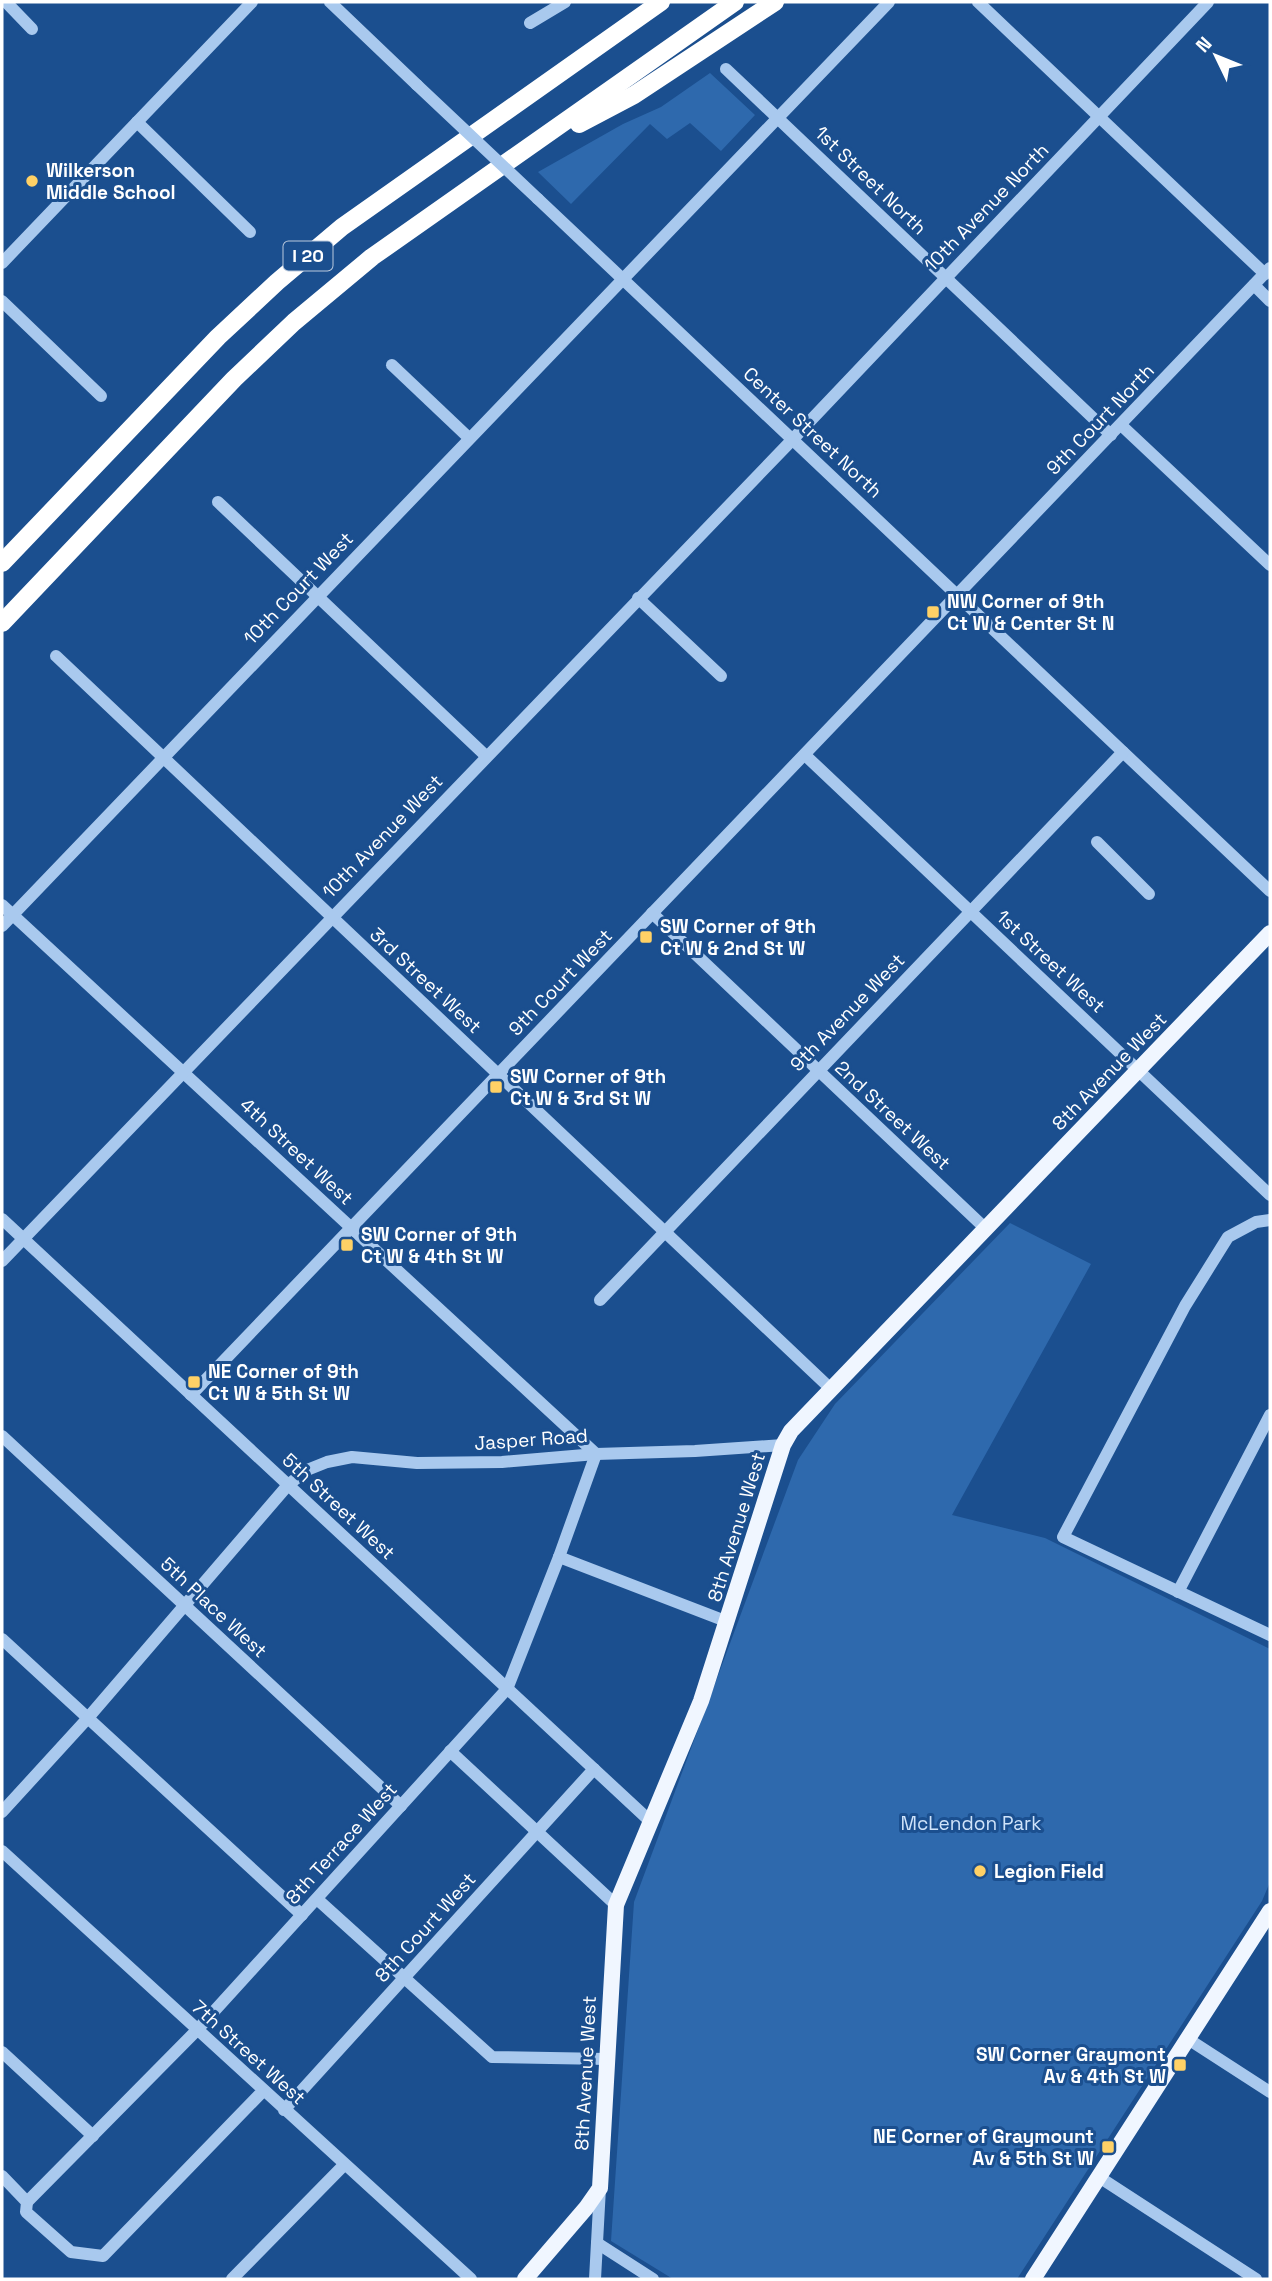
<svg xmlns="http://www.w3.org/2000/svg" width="1272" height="2281" viewBox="0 0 1272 2281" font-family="'Space Grotesk',sans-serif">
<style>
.green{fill:#2e69ad}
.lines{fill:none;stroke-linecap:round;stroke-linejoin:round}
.minor{stroke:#a9c9ee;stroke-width:12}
.major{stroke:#f0f6ff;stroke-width:16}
.highway{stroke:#fff;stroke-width:18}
.minor-bridge{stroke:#a9c9ee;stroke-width:12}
.poi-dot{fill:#ffd166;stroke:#1b4f8f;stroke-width:2.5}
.labels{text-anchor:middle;stroke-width:6;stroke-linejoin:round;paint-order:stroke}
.shield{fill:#1b4f8f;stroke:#bbcadd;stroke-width:2}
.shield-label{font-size:18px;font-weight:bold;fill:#fff}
.poi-label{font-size:19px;font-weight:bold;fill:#fff;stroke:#1b4f8f;text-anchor:start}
.street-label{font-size:19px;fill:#fff;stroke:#1b4f8f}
.park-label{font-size:19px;fill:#cfe3fa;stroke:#1b4f8f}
</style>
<rect width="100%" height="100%" fill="#1b4f8f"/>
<g class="green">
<path d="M710,73l45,42 -34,36 -31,-28 -23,16 -17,-15 -79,80 -33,-32 85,-48 38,-17z"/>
<path d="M1010,1223l81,41 -139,251 93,23 225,111v233l-8,19 -245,378h-344l-62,-38 23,-339 164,-442 37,-56z"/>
</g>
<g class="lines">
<g class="minor">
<path d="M6,2l26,27"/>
<path d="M330,2l87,83"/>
<path d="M978,2l287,272"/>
<path d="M530,23l35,-21"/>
<path d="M726,69l385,366"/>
<path d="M137,122l113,110"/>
<path d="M538,199l732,692"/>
<path d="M2,263l250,-261"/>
<path d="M1254,285l16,16"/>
<path d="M2,301l99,95"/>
<path d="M392,365l77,73"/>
<path d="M1121,425l149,140"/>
<path d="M218,502l268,254"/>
<path d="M638,598l83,78"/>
<path d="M56,656l775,733"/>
<path d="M805,755l465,440"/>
<path d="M1097,842l52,52"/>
<path d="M2,905l594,549 -37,103 -52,132 -310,341 -170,172"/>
<path d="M652,913l334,316"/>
<path d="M2,926l887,-924"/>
<path d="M2,1219l649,603"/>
<path d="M1270,1220l-14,2 -28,15 -43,69 -122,231 207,98"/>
<path d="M2,1261l791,-822 415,-437"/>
<path d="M600,1300l523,-548"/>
<path d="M191,1395l1079,-1127"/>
<path d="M2,1436l399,370"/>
<path d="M559,1557l169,65"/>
<path d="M1178,1592l92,-177"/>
<path d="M2,1639l300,276"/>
<path d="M450,1751l166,154"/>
<path d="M2,1812l85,-93 201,-234 19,-15 20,-8 25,-5 65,6 85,-1 94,-8 99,-3 88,-6"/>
<path d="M2,1851l469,428"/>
<path d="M317,1899l175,158 115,2"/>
<path d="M1188,2039l82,53"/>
<path d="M2,2052l91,84"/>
<path d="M284,2110l310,-341"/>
<path d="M2,2176l25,26 -1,10 45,40 32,4 160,-165"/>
<path d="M1099,2177l157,102"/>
<path d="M597,2243l56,36"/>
<path d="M232,2279l112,-114"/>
<path d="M595,2279l5,-91"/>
</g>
<g class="major">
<path d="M525,2279l61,-71 14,-20 16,-283 85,-204 82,-256 8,-14 479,-498"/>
<path d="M1033,2279l237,-368"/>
</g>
<g class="highway">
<path d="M579,124l55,-29 141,-93"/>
<path d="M2,563l216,-226 59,-55 65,-55 319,-225"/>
<path d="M2,623l232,-244 60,-57 78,-65 363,-255"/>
</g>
<path class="minor-bridge" d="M417,85l121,114"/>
</g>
<g class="poi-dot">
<circle cx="32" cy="181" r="7"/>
<rect x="926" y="605" width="14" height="14" rx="3.5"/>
<rect x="639" y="930" width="14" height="14" rx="3.5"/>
<rect x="489" y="1080" width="14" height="14" rx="3.5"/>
<rect x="340" y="1238" width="14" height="14" rx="3.5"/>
<rect x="187" y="1375" width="14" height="14" rx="3.5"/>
<circle cx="980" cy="1871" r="7"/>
<rect x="1173" y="2058" width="14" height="14" rx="3.5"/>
<rect x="1101" y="2140" width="14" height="14" rx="3.5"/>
</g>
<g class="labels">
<rect class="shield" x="283.5" y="241.5" width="49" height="29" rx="5"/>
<g class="shield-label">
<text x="308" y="262">I 20</text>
</g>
<g class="poi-label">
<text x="46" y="177">Wilkerson<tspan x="46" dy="22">Middle School</tspan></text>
<text x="947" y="608">NW Corner of 9th<tspan x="947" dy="22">Ct W &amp; Center St N</tspan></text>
<text x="660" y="933">SW Corner of 9th<tspan x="660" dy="22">Ct W &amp; 2nd St W</tspan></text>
<text x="510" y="1083">SW Corner of 9th<tspan x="510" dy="22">Ct W &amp; 3rd St W</tspan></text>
<text x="361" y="1241">SW Corner of 9th<tspan x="361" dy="22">Ct W &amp; 4th St W</tspan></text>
<text x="208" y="1378">NE Corner of 9th<tspan x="208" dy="22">Ct W &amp; 5th St W</tspan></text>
<text x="994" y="1878">Legion Field</text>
<text x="1166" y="2061" text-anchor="end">SW Corner Graymont<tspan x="1166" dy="22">Av &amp; 4th St W</tspan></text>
<text x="1094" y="2143" text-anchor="end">NE Corner of Graymount<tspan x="1094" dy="22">Av &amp; 5th St W</tspan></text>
</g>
<g class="street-label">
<text transform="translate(871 180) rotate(44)" y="7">1st Street North</text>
<text transform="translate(986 207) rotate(-46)" y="7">10th Avenue North</text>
<text transform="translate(1100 419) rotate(-46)" y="7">9th Court North</text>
<text transform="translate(813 432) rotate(43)" y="7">Center Street North</text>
<text transform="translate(298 588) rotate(-46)" y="7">10th Court West</text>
<text transform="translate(382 836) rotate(-46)" y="7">10th Avenue West</text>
<text transform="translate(1051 961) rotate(43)" y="7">1st Street West</text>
<text transform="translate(426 980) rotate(43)" y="7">3rd Street West</text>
<text transform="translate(560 982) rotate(-46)" y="7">9th Court West</text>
<text transform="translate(847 1012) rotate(-46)" y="7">9th Avenue West</text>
<text transform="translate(1109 1071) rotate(-46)" y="7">8th Avenue West</text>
<text transform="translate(893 1115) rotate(43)" y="7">2nd Street West</text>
<text transform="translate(297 1151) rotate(43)" y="7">4th Street West</text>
<text transform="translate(531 1439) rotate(-4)" y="7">Jasper Road</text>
<text transform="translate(339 1506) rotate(43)" y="7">5th Street West</text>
<text transform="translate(736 1527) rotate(-73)" y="7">8th Avenue West</text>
<text transform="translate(214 1607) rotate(43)" y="7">5th Place West</text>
<text transform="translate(341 1843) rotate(-48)" y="7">8th Terrace West</text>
<text transform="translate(425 1927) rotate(-48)" y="7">8th Court West</text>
<text transform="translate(249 2052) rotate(42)" y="7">7th Street West</text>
<text transform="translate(585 2073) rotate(-87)" y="7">8th Avenue West</text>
</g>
<g class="park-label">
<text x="971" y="1830">McLendon Park</text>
</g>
</g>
<rect width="1272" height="2281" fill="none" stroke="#ffffff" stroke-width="7"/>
<g transform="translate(1216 56) rotate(313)" stroke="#1b4f8f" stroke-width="5" paint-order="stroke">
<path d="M0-5L12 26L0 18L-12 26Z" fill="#ffffff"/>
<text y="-10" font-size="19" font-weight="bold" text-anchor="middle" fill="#ffffff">N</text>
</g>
</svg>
